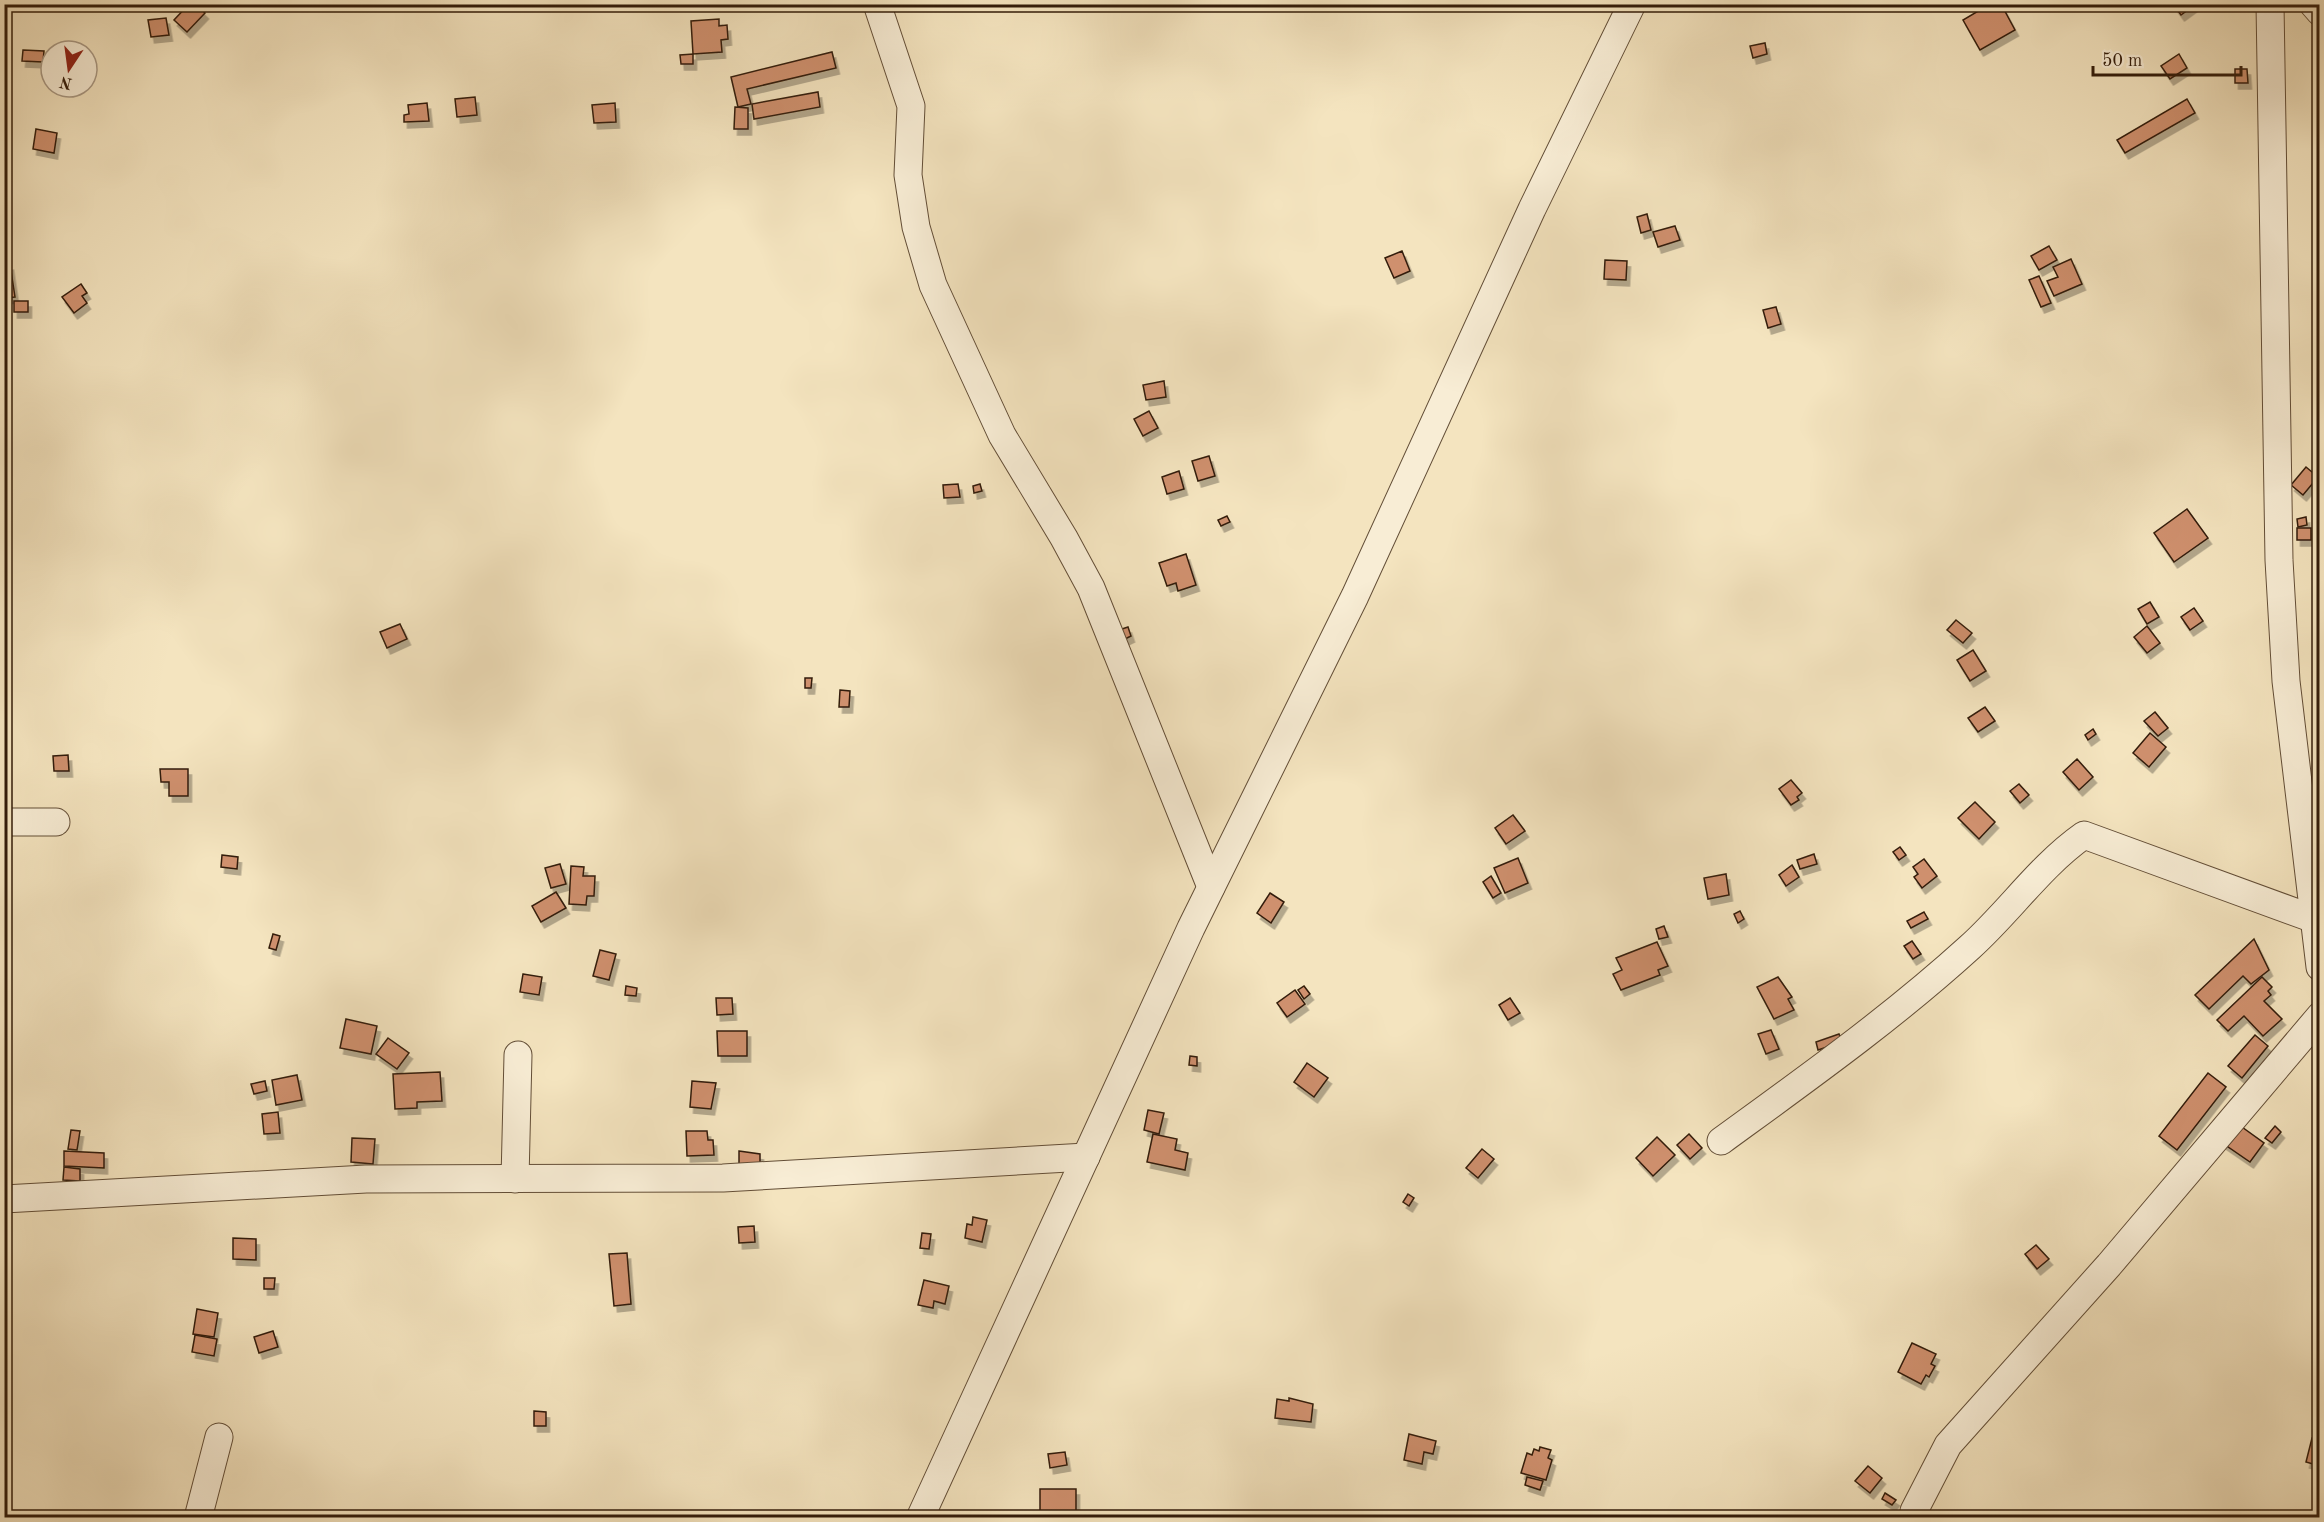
<svg xmlns="http://www.w3.org/2000/svg" width="2324" height="1522" viewBox="0 0 2324 1522" font-family="'Old Standard TT',serif">
<style>
.building{fill:#cf906e;stroke:#331c0a;stroke-width:1.5;filter:url(#shadow)}
.lines{fill:none;stroke-linecap:round;stroke-linejoin:round}
.minor-casing{stroke:#634e37;stroke-width:29}
.minor{stroke:#f8edd5;stroke-width:27}
</style>
<defs>
<filter id="shadow"><feDropShadow dx="3.5" dy="6" stdDeviation="0" flood-color="#0004"/></filter>
</defs>
<rect width="100%" height="100%" fill="#f4e4bf"/>
<filter id="stains"><feTurbulence type="fractalNoise" baseFrequency=".00333" numOctaves="4"/><feColorMatrix values="0 0 0 0 .2 0 0 0 0 .09 0 0 0 0 .02 0 0 0 .5 -.17"/></filter>
<radialGradient id="worn" r=".72"><stop offset=".6" stop-color="#630" stop-opacity="0"/><stop offset="1" stop-color="#630" stop-opacity=".3"/></radialGradient>
<g class="building">
<path d="M189,4h7l9,9 -18,19 -13,-12z"/>
<path d="M1990,4h11l14,26 -35,20 -17,-30z"/>
<path d="M2173,4h23l-15,11z"/>
<path d="M166,18l3,17 -18,2 -3,-17z"/>
<path d="M719,19v7l8,-1 1,14 -7,1 1,12 -29,2 -2,-33z"/>
<path d="M1765,43l2,11 -14,4 -3,-12z"/>
<path d="M62,45l18,1v5h-18z"/>
<path d="M23,50l21,1 -1,11 -21,-1z"/>
<path d="M832,52l4,16 -89,21 4,15 -13,3 -7,-30z"/>
<path d="M693,54v10h-12l-1,-9z"/>
<path d="M2179,54l8,14 -17,11 -9,-13z"/>
<path d="M2235,69h12l1,14h-13z"/>
<path d="M818,92l2,15 -66,12 -2,-15z"/>
<path d="M475,97l2,18 -20,2 -2,-18z"/>
<path d="M2187,99l8,14 -70,40 -8,-13z"/>
<path d="M427,103l2,18 -25,1v-7l5,-1 -1,-9z"/>
<path d="M615,103l1,19 -22,1 -2,-18z"/>
<path d="M735,107l13,1v21h-14z"/>
<path d="M36,129l21,4 -3,20 -21,-4z"/>
<path d="M1647,214l4,16 -10,3 -4,-16z"/>
<path d="M1675,226l5,14 -22,7 -5,-15z"/>
<path d="M2049,246l8,14 -18,10 -8,-14z"/>
<path d="M1402,251l8,20 -16,7 -9,-20z"/>
<path d="M2071,259l11,25 -28,12 -7,-15 11,-4 -5,-10z"/>
<path d="M1605,260l22,1 -1,19 -22,-1z"/>
<path d="M10,264l5,33 -11,1v-33z"/>
<path d="M2039,276l12,27 -10,4 -12,-27z"/>
<path d="M81,284l6,9 -5,3 5,7 -13,10 -12,-16z"/>
<rect x="14" y="301" width="14" height="11"/>
<path d="M1776,307l5,17 -13,4 -5,-18z"/>
<path d="M1164,381l2,16 -20,3 -3,-15z"/>
<path d="M1149,411l9,17 -15,8 -9,-17z"/>
<path d="M1209,456l6,20 -17,5 -6,-20z"/>
<path d="M2306,467l12,10 -15,18 -12,-10z"/>
<path d="M1179,471l5,18 -17,5 -5,-17z"/>
<path d="M958,484l2,13 -16,1 -1,-13z"/>
<path d="M980,484l2,7 -8,2 -1,-7z"/>
<path d="M2187,509l21,29 -34,24 -20,-29z"/>
<path d="M1227,516l3,6 -9,4 -3,-6z"/>
<path d="M2306,517l1,8 -9,2 -1,-8z"/>
<rect x="2297" y="528" width="14" height="12"/>
<path d="M1186,554l10,31 -18,6 -2,-8 -9,3 -8,-23z"/>
<path d="M2150,602l9,15 -12,7 -9,-15z"/>
<path d="M2194,608l9,13 -13,9 -9,-13z"/>
<path d="M1956,620l16,13 -9,10 -16,-13z"/>
<path d="M400,624l7,15 -20,9 -7,-16z"/>
<path d="M2147,626l13,17 -13,10 -13,-16z"/>
<path d="M1128,627l3,9 -8,4 -4,-10z"/>
<path d="M1973,650l13,21 -16,10 -13,-21z"/>
<path d="M805,678h7l-1,10h-6z"/>
<path d="M840,690l10,1 -1,16h-10z"/>
<path d="M1985,707l10,14 -17,11 -10,-14z"/>
<path d="M2155,712l13,16 -10,8 -14,-15z"/>
<path d="M2093,729l3,5 -8,6 -3,-5z"/>
<path d="M2150,733l16,14 -17,20 -16,-14z"/>
<path d="M68,755l1,16h-15l-1,-15z"/>
<path d="M2077,759l16,18 -14,13 -16,-18z"/>
<path d="M160,769h28v27h-19v-14h-8z"/>
<path d="M1791,780l11,13 -5,4 2,3 -8,5 -12,-16z"/>
<path d="M2019,784l10,11 -9,8 -10,-12z"/>
<path d="M1975,802l20,20 -16,17 -21,-21z"/>
<path d="M1513,815l12,16 -19,13 -11,-16z"/>
<path d="M1900,847l6,8 -7,5 -6,-8z"/>
<path d="M1814,854l3,10 -17,5 -3,-9z"/>
<path d="M222,855l16,2 -1,12 -16,-2z"/>
<path d="M1518,858l10,25 -23,10 -11,-25z"/>
<path d="M1924,859l13,17 -15,12 -8,-11 4,-3 -5,-7z"/>
<path d="M560,864l6,20 -15,4 -6,-20z"/>
<path d="M1792,865l7,12 -13,9 -7,-11z"/>
<path d="M571,866l13,1 -1,9h12l-1,20h-7l-1,9 -17,-1z"/>
<path d="M1726,874l3,21 -21,4 -4,-21z"/>
<path d="M1491,876l10,17 -8,5 -10,-16z"/>
<path d="M556,892l10,16 -25,14 -9,-16z"/>
<path d="M1270,893l14,9 -13,21 -14,-10z"/>
<path d="M1740,911l4,8 -6,4 -4,-9z"/>
<path d="M1924,912l4,7 -17,9 -4,-7z"/>
<path d="M1664,926l4,11 -9,2 -3,-10z"/>
<path d="M273,934l7,2 -4,14 -7,-2z"/>
<path d="M2254,939l15,31 -18,14 -8,-8 -34,33 -14,-14z"/>
<path d="M1912,941l9,13 -8,5 -9,-13z"/>
<path d="M1657,942l11,24 -10,4 2,5 -39,15 -8,-16 9,-4 -6,-12z"/>
<path d="M600,950l16,4 -7,26 -16,-4z"/>
<path d="M523,974l19,3 -3,18 -19,-3z"/>
<path d="M1778,977l14,20 -4,2 6,11 -20,9 -17,-32z"/>
<path d="M2262,977l10,10 -4,4 3,4 -7,6 18,18 -19,17 -19,-20 -16,15 -11,-11z"/>
<path d="M626,986l11,2 -1,8 -11,-1z"/>
<path d="M1304,986l6,8 -6,5 -6,-9z"/>
<path d="M1295,990l10,14 -18,13 -10,-14z"/>
<path d="M716,998h16l1,16 -16,1z"/>
<path d="M1510,998l10,15 -12,7 -9,-15z"/>
<path d="M346,1019l31,7 -6,28 -31,-6z"/>
<path d="M1771,1030l8,19 -13,5 -8,-20z"/>
<path d="M717,1031h30v25h-29z"/>
<path d="M1839,1034l3,8 -24,8 -2,-8z"/>
<path d="M2255,1035l13,11 -26,32 -14,-12z"/>
<path d="M388,1038l21,15 -12,16 -21,-15z"/>
<path d="M1190,1056l7,1v9l-8,-1z"/>
<path d="M1307,1063l21,15 -14,19 -20,-15z"/>
<path d="M440,1072l2,29 -25,1v6l-22,1 -2,-35z"/>
<path d="M2208,1073l18,14 -49,63 -18,-14z"/>
<path d="M297,1075l5,25 -26,5 -4,-25z"/>
<path d="M265,1081l2,10 -13,3 -3,-10z"/>
<path d="M692,1081l24,2 -5,26 -21,-2z"/>
<path d="M1148,1110l16,3 -5,21 -15,-4z"/>
<path d="M278,1112l2,21 -16,1 -2,-20z"/>
<path d="M2235,1122l29,21 -14,19 -29,-20z"/>
<path d="M2275,1126l6,6 -9,11 -7,-5z"/>
<path d="M71,1130l9,1 -3,19 -9,-1z"/>
<path d="M686,1131h21l1,9h5l1,15 -27,1z"/>
<path d="M1153,1134l24,5 -2,11 13,3 -3,17 -38,-8z"/>
<path d="M1689,1134l13,14 -12,11 -13,-14z"/>
<path d="M1657,1137l18,18 -22,21 -17,-18z"/>
<path d="M352,1138l23,1 -2,25 -22,-2z"/>
<path d="M1482,1149l12,10 -16,19 -12,-10z"/>
<path d="M64,1151l40,2v15l-40,-2z"/>
<path d="M739,1151l21,3v11h-21z"/>
<path d="M64,1167l16,2v12l-17,-1z"/>
<path d="M1408,1194l6,4 -5,8 -6,-4z"/>
<path d="M973,1217l14,3 -5,22 -17,-4 2,-14 5,1z"/>
<path d="M754,1226l1,16 -16,1 -1,-16z"/>
<path d="M922,1233l9,1 -2,15 -9,-1z"/>
<path d="M233,1238l23,1v21l-23,-1z"/>
<path d="M2036,1245l13,14 -12,10 -12,-15z"/>
<path d="M627,1253l4,51 -17,2 -5,-52z"/>
<path d="M264,1278h11l-1,11h-10z"/>
<path d="M924,1280l25,6 -4,18 -11,-3 -1,7 -15,-3z"/>
<path d="M197,1309l21,4 -4,24 -21,-3z"/>
<path d="M273,1331l5,16 -19,6 -5,-16z"/>
<path d="M195,1335l22,4 -3,17 -22,-4z"/>
<path d="M1912,1343l24,11 -5,10 4,2 -6,11 -3,-2 -5,9 -23,-12z"/>
<path d="M1289,1398l24,6 -2,18 -36,-4 2,-19 12,2z"/>
<path d="M534,1411l12,1v14h-12z"/>
<path d="M1409,1434l27,7 -3,13 -9,-2 -2,12 -18,-4z"/>
<path d="M2312,1438l8,1v27l-14,-4z"/>
<path d="M1540,1447l11,3 -3,8 4,2 -6,20 -25,-7 6,-20 5,2 2,-6 5,2z"/>
<path d="M1065,1452l2,13 -17,3 -2,-14z"/>
<path d="M1868,1466l14,12 -12,15 -15,-12z"/>
<path d="M1527,1477l16,4 -3,9 -15,-5z"/>
<path d="M1040,1489h36v28l-36,-1z"/>
<path d="M1885,1493l11,7 -4,5 -10,-6z"/>
</g>
<g class="lines">
<defs>
<g id="minor">
<path d="M877,4l34,102 -3,69 8,52 17,58 69,150 62,103 27,50 120,299"/>
<path d="M2270,4l9,556 7,121 34,286"/>
<path d="M2313,4l7,8"/>
<path d="M4,822h52"/>
<path d="M1721,1141c85,-62 171,-123 249,-194 40,-36 70,-81 114,-112l230,84"/>
<path d="M515,1179l3,-124"/>
<path d="M4,1199l362,-20 357,-1 363,-21"/>
<path d="M1914,1511l34,-66 161,-180 211,-249"/>
<path d="M198,1518l21,-81"/>
<path d="M920,1518l271,-590 164,-332 177,-387 100,-205"/>
</g>
</defs>
<use href="#minor" class="minor-casing"/>
<use href="#minor" class="minor"/>
</g>
<rect width="2324" height="1522" fill="none" stroke="#f4e4bf" stroke-width="24"/>
<rect x="6" y="6" width="2312" height="1510" fill="none" stroke="#331c0a" stroke-width="3"/>
<rect x="12" y="12" width="2300" height="1498" fill="none" stroke="#331c0a" stroke-width="1.5"/>
<g transform="translate(69 69) rotate(193)"><circle r="28" fill="#f8edd5" stroke="#a99984" stroke-width="1.5"/>
<path d="M0-4.5L10 22L0 15L-10 22Z" fill="#8f2418"/>
<text y="-9" font-size="16" font-weight="bold" text-anchor="middle" fill="#331c0a">N</text>
</g>
<path d="M2093 66v9h148v-9" fill="none" stroke="#331c0a" stroke-width="3"/>
<text x="2102" y="66" font-size="18" fill="#331c0a" stroke="#f8edd5" stroke-width="4.5" paint-order="stroke">50 m</text>
<rect width="100%" height="100%" filter="url(#stains)"/>
<rect width="100%" height="100%" fill="url(#worn)"/>
</svg>
